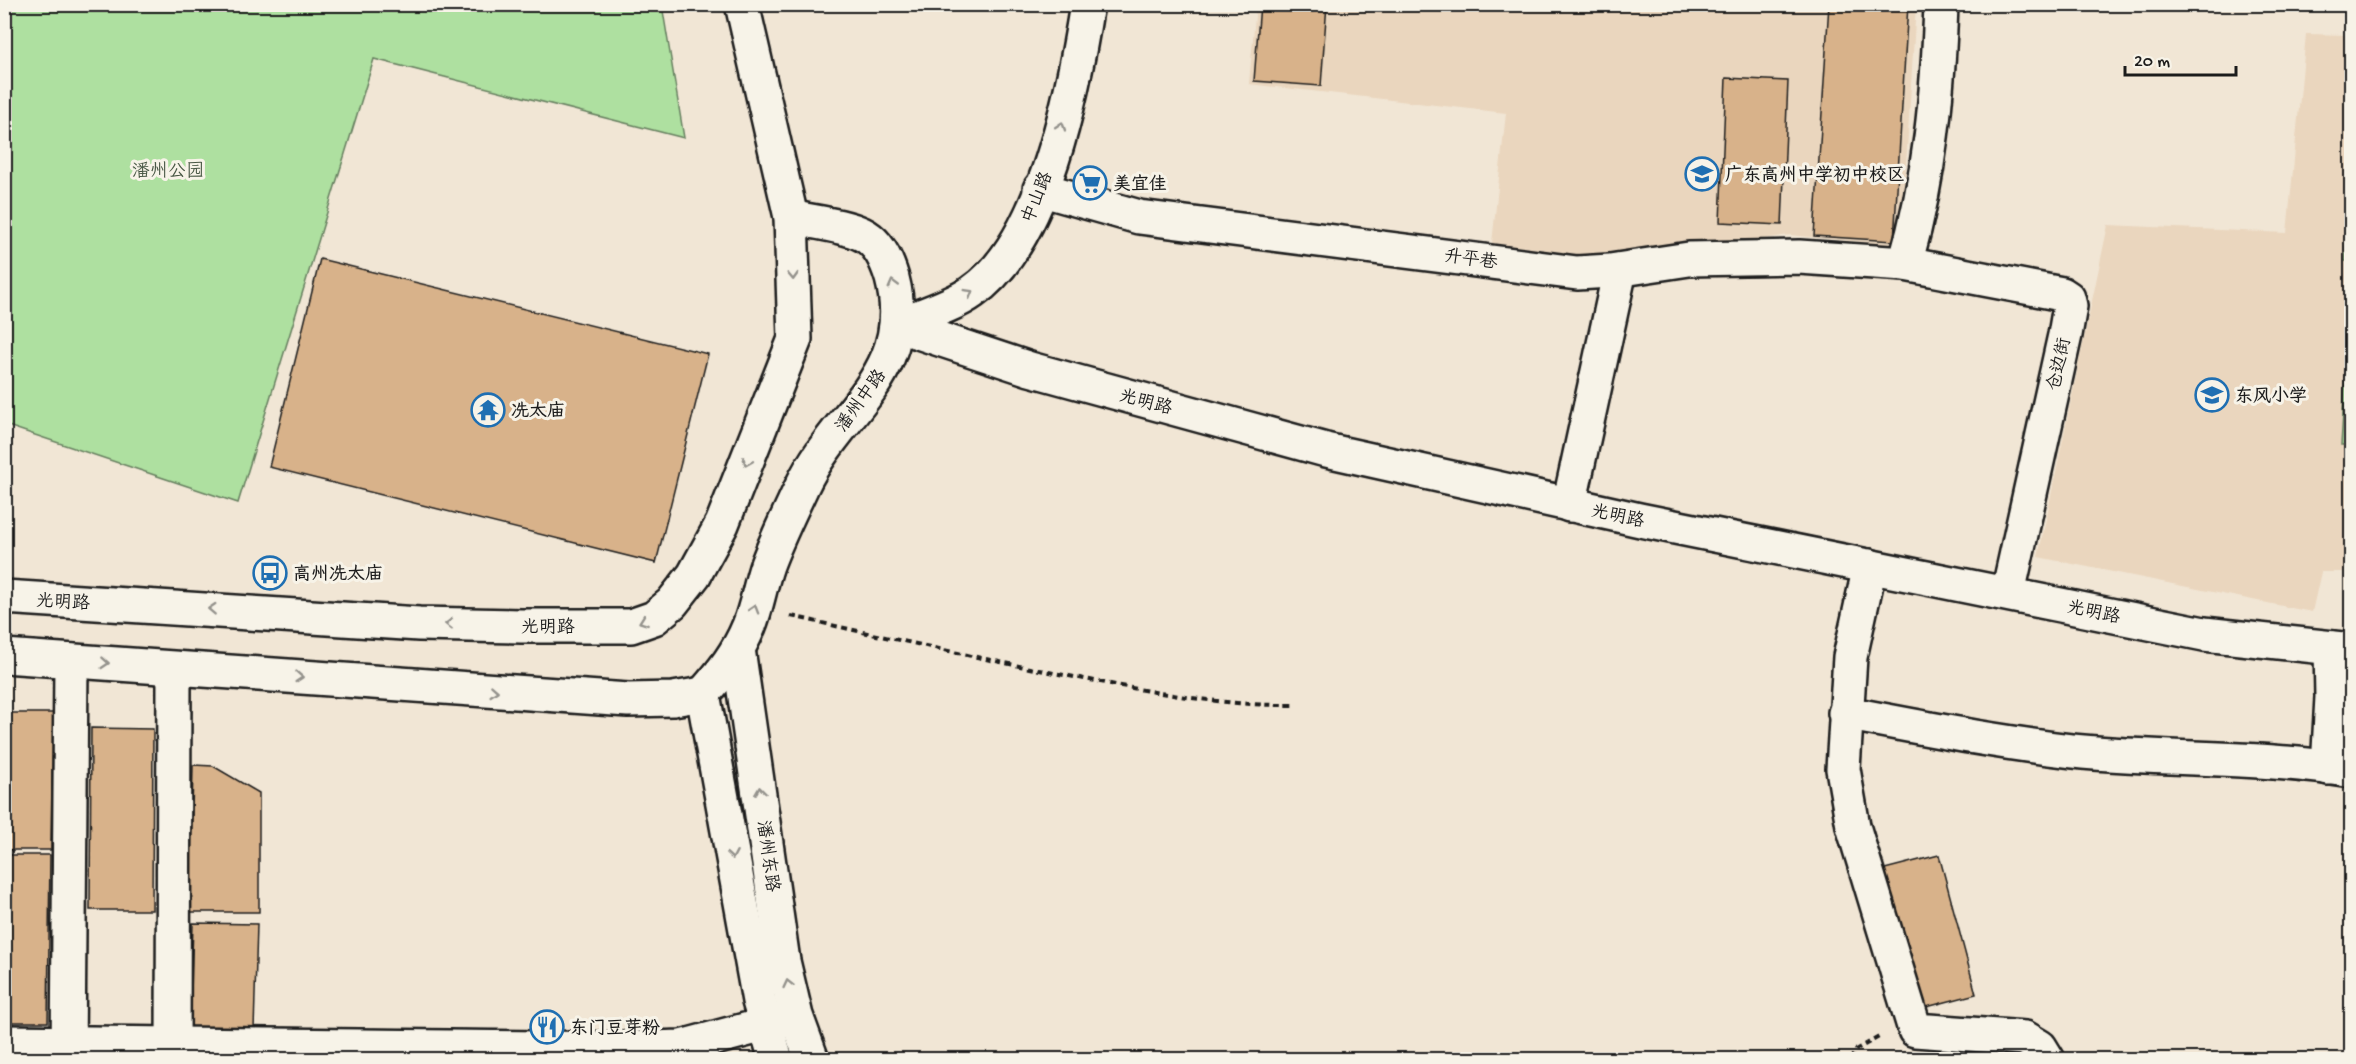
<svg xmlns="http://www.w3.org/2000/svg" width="2356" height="1064" viewBox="0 0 2356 1064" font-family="'Gochi Hand','LXGW WenKai TC',sans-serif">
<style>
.built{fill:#ead6be}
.green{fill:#aee0a0;stroke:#657e5e;stroke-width:1.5}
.building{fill:#d8b28a;stroke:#1c1c1c;stroke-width:1.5}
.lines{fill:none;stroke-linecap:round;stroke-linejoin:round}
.minor-casing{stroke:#1c1c1c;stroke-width:38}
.major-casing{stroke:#1c1c1c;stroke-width:38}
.path{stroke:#1c1c1c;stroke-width:4;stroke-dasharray:6 4.5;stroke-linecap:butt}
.minor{stroke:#f7f3e8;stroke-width:33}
.major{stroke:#f7f3e8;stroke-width:33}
.oneway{stroke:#94928c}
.labels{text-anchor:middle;stroke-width:6;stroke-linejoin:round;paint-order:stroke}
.park-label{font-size:18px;fill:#485744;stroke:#f7f3e8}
.poi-label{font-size:18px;font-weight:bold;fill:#1c1c1c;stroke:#f7f3e8;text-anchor:start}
.street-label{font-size:18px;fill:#1c1c1c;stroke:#f7f3e8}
</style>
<rect width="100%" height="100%" fill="#f1e6d5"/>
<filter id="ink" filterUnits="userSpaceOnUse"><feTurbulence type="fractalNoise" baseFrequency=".0167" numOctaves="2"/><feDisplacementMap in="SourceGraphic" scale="12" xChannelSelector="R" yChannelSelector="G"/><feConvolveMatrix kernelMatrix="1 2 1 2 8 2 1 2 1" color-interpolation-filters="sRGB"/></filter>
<g filter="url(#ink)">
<g class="built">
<path d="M1256,5h660l-15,241 -111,-11 -178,24 -120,-16 14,-130 -257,-29z"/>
<path d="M2306,34l45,1v537h-30l-9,40 -274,-55 70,-332 179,8z"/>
</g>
<g class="green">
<path d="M5,4l657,1 22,133 -310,-79 -136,444 -233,-78z"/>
<path d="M2351,173l1,88h-7z"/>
<path d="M2351,284v161h-10z"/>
</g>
<g class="building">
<path d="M1260,4h67l-6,82 -67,-5z"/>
<path d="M1829,4h79l-14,237 -80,-5z"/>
<path d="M1726,78l62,3 -6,144 -62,-3z"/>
<path d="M320,259l388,95 -52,209 -387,-96z"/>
<path d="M4,713h49l-2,137h-47z"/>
<path d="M91,728l62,1 -1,181h-62z"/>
<path d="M193,765l20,1 46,27v119h-69z"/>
<path d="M4,855h46l-2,167h-44z"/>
<path d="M1939,855l37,139 -61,16 -38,-139z"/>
<path d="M193,923l64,1 -3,106 -64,-1z"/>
</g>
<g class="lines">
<defs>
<g id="minor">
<path d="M1040,189l99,28 438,56 33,-2 79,-12 110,-2 106,7 157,30 6,4 2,8 -5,29 -57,258"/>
<path d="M1905,264c25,-86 33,-170 36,-260"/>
<path d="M897,325l133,44 296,81 314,70 564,114 148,16"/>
<path d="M897,325c22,-9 56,-19 75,-33 73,-50 102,-204 115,-288"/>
<path d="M1569,505l51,-235"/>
<path d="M1870,566l-20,91 -7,112 10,57 62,204 110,8 15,9 8,13"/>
<path d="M1845,713c79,15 159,31 238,39 89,8 181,4 269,19"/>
<path d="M2328,768l4,-71 -1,-49"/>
<path d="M4,1042l619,7 58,-2 113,-30"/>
<path d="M68,1060l3,-399"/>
<path d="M173,1060l1,-391"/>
</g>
<g id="major">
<path d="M4,597l415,27 102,2h110l23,-8 18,-15 22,-28 28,-51 73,-185 -4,-122 -49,-213"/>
<path d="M738,649l45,312 13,55 16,44"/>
<path d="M4,656l624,44 45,-1 30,-5"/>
<path d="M703,694c19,-21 35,-41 46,-68 8,-19 11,-41 18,-61 10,-27 23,-53 35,-79 36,-76 115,-113 90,-208 -5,-17 -13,-36 -30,-44 -19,-9 -50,-12 -71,-17"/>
<path d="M703,694l56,307 17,59"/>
</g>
</defs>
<use href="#minor" class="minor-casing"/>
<use href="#major" class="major-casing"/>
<g class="path">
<path d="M791,616c99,22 199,45 299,64 67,13 135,26 203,25"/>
<path d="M1850,1060l7,-11 22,-12"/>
</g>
<use href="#minor" class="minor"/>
<use href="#major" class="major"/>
</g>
<defs><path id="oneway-chevron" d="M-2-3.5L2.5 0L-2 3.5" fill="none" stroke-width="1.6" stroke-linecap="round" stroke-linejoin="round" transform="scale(1.5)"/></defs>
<g class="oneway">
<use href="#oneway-chevron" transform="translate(1061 126) rotate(-72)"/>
<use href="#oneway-chevron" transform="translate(793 276) rotate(88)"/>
<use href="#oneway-chevron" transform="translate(893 284) rotate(-105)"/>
<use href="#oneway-chevron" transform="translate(969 293) rotate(-31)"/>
<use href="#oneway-chevron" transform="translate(747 462) rotate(112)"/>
<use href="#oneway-chevron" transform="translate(212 609) rotate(-177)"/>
<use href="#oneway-chevron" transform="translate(754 609) rotate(-73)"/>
<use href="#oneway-chevron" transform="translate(643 621) rotate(160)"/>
<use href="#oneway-chevron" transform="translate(449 624) rotate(-179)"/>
<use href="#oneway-chevron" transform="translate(105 663) rotate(4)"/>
<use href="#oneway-chevron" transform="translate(299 677) rotate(4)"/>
<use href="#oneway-chevron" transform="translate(494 691) rotate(4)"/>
<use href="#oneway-chevron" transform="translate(760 791) rotate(-98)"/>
<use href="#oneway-chevron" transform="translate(732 855) rotate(80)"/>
<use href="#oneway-chevron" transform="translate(788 984) rotate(-103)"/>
</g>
</g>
<defs>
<symbol id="school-ring" viewBox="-11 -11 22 22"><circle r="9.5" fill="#f7f3e8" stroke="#1f6fb2" stroke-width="1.5"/><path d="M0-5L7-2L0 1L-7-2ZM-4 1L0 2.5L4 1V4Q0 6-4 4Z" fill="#1f6fb2"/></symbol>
<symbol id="supermarket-ring" viewBox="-11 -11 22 22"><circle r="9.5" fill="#f7f3e8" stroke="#1f6fb2" stroke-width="1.5"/><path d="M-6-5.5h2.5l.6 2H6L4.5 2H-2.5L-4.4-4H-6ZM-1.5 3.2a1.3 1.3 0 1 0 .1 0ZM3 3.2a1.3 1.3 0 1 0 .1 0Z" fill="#1f6fb2"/></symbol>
<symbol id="temple-ring" viewBox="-11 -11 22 22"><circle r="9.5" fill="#f7f3e8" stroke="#1f6fb2" stroke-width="1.5"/><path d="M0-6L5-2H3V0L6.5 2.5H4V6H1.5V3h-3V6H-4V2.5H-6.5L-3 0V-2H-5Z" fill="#1f6fb2"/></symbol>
<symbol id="bus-ring" viewBox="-11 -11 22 22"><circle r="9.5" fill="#f7f3e8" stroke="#1f6fb2" stroke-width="1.5"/><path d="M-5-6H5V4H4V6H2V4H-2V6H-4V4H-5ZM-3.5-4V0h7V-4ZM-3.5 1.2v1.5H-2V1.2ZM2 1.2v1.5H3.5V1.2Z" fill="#1f6fb2"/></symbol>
<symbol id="restaurant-ring" viewBox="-11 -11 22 22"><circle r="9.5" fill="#f7f3e8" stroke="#1f6fb2" stroke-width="1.5"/><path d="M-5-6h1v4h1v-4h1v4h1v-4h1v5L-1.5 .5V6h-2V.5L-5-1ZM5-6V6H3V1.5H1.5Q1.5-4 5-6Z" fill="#1f6fb2"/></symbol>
</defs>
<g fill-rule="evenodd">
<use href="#school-ring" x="1683" y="155" width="38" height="38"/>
<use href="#supermarket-ring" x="1071" y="164" width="38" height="38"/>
<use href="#school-ring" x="2193" y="376" width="38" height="38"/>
<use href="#temple-ring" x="469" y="391" width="38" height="38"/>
<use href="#bus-ring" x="251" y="554" width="38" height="38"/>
<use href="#restaurant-ring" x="528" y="1008" width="38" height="38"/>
</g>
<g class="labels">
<g class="park-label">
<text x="168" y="176">潘州公园</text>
</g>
<g class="poi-label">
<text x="1725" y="180">广东高州中学初中校区</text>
<text x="1113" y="189">美宜佳</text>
<text x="2235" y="401">东风小学</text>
<text x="511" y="416">冼太庙</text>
<text x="293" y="579">高州冼太庙</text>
<text x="570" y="1033">东门豆芽粉</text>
</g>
<g class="street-label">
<text transform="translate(1036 197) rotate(-68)" y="6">中山路</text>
<text transform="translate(1471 258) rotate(8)" y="6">升平巷</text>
<text transform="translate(2058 364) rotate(-78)" y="6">仓边街</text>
<text transform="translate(860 400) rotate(-54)" y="6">潘州中路</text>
<text transform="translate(1146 401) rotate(15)" y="6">光明路</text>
<text transform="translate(1618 515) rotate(12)" y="6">光明路</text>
<text transform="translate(63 601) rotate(3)" y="6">光明路</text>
<text transform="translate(2094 611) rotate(12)" y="6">光明路</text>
<text x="548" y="632">光明路</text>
<text transform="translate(769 856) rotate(82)" y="6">潘州东路</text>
</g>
</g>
<rect width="2356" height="1064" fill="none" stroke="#f7f3e8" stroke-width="24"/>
<rect x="12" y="12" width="2332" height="1040" fill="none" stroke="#1c1c1c" stroke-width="2" filter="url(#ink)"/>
<path d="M2125 66v9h111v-9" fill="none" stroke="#1c1c1c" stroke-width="3"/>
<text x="2134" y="66" font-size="18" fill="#1c1c1c" stroke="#f7f3e8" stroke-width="4.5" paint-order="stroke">20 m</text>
</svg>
